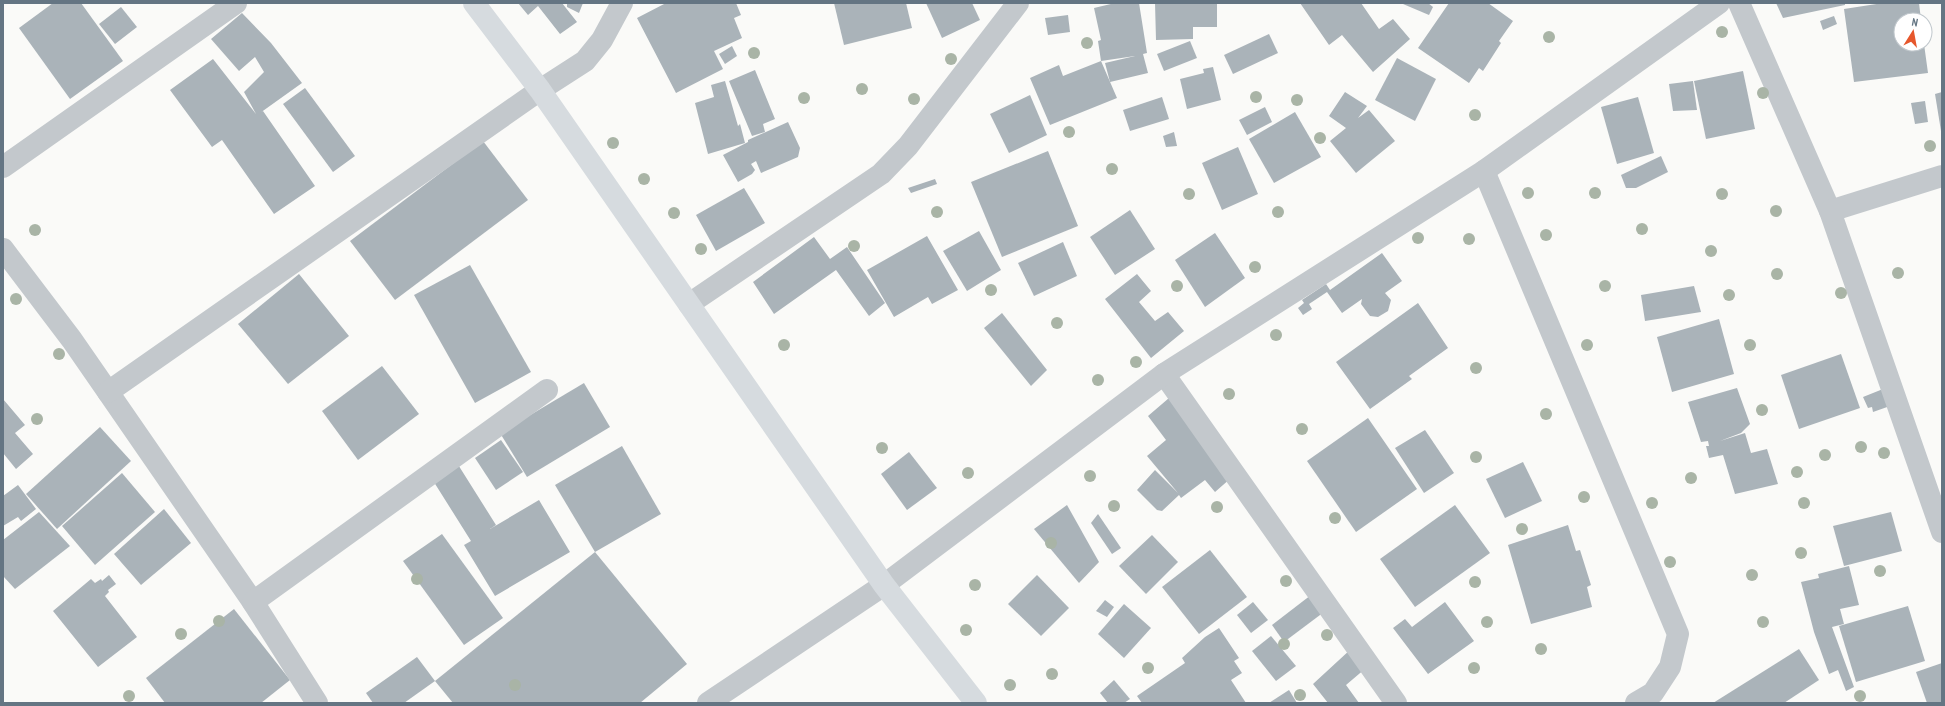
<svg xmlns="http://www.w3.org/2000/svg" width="1945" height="706" viewBox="0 0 1945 706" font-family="'PT Sans Narrow',sans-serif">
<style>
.building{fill:#aab3b9}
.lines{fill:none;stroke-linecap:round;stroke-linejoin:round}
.street{stroke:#c3c8cc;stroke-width:22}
.secondary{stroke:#d6dbdf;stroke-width:22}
.tree{fill:#a9b4a6}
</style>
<rect width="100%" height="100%" fill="#fafaf8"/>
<g class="building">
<path d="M53,3h28l42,58 -53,38 -51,-71z"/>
<path d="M518,3h44l15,19 -17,12 -22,-28 -10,9z"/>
<path d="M567,3h16l-4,10 -12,-6z"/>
<path d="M666,3h70l5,12 -7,3 8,20 -28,13 9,18 -47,24 -39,-75z"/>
<path d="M834,3h72l6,25 -68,17z"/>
<path d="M926,3h46l8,17 -38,18z"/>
<path d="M1115,3h24l8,50 -4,1 5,19 -38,9 -5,-19 30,-7 -34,5 -3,-20 3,-1 -7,-32z"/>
<path d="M1155,3h62v24h-24v12l-37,1z"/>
<path d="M1300,3h61l18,26 14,-10 17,20 -37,33 -31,-37 -13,10z"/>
<path d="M1404,3h24l5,4 -4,8 -26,-11z"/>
<path d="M1449,3h39l25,18 -14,20 2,2 -18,28 -4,-3 -10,15 -51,-35z"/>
<path d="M1776,3h69v2l-62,13z"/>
<path d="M1883,3h36l2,17h-20v24h23l4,29 -74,9 -10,-73z"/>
<path d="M121,7l16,20 -22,17 -16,-20z"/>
<path d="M242,13l29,30 31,40 -42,30 3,-2 52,75 -41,28 -52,-74 -10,7 -42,-57 43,-31 43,55 -12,-22 20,-20 -9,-15 -16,14 -28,-32z"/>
<path d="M1068,15l2,17 -22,3 -3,-17z"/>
<path d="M1834,16l3,8 -14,6 -3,-9z"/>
<path d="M1269,34l9,19 -45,21 -9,-19z"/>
<path d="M1190,41l7,17 -33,13 -7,-17z"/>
<path d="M732,46l5,10 -12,8 -6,-10z"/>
<path d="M1397,58l39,21 -21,42 -40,-21z"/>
<path d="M1101,61l16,37 -67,27 -20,-47 29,-13 4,11z"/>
<path d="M1213,67l8,33 -34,9 -7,-30 24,-6 -1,-4z"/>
<path d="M755,70l20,49 -12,5 2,8 -13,4 -23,-55z"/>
<path d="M1743,71l12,58 -49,10 -12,-58z"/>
<path d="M725,81l13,45 2,-2 5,19 -37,11 -13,-51 19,-6 -3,-12z"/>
<path d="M1693,81l4,29 -24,1 -4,-27z"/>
<path d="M305,88l50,68 -22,16 -50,-68z"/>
<path d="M1345,92l22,14 -9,12 11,-8 26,31 -39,32 -26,-32 16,-13 -17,-12z"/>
<path d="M1942,92v39h-1l-6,-37z"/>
<path d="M1030,95l17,40 -38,18 -19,-39z"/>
<path d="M1162,97l7,22 -39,12 -7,-21z"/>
<path d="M1638,97l16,56 -37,11 -16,-57z"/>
<path d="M1925,101l3,21 -13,2 -4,-21z"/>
<path d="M1265,107l7,15 -25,13 -8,-15z"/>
<path d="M1295,112l26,45 -47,26 -25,-44z"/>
<path d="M788,122l12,26 -2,9 -37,16 -5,-12 -5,3 4,6 -3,4 -14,8 -15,-27 25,-13v-2z"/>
<path d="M1174,132l3,14 -11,1 -3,-11z"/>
<path d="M483,141l45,59 -133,100 -45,-59z"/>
<path d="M1238,147l20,47 -36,16 -20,-47z"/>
<path d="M1048,151l30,75 -76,31 -31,-75z"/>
<path d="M1661,156l7,16 -32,16h-10l-5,-13z"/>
<path d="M935,179l2,5 -26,9 -3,-5z"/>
<path d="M744,188l21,35 -49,28 -20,-36z"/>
<path d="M1130,210l25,39 -40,26 -25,-38z"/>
<path d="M979,231l22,39 -34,21 -24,-40z"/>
<path d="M1215,233l30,45 -40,29 -30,-47z"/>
<path d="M927,236l31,54 -26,14 -4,-7 -34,20 -27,-47z"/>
<path d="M814,237l16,22 17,-12 38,56 -16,13 -33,-46 -62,44 -21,-32z"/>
<path d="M1063,242l14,34 -43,20 -16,-33z"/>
<path d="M1382,253l20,28 -17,12 6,7 -3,11 -10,6 -8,-1 -9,-12 1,-5 -20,14 -15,-21 -18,12 3,5 -9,6 -5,-7 6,-5 -2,-3 24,-16 4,6z"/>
<path d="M470,265l61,107 -56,31 -61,-108z"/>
<path d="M299,274l50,62 -61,48 -50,-60z"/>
<path d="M1137,274l14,17 -12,11 16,19 13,-9 16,19 -33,27 -46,-59z"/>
<path d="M1694,286l7,26 -56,9 -4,-26z"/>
<path d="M1418,303l30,45 -39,28 3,3 -42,30 -34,-47z"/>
<path d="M1002,313l45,57 -16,16 -47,-58z"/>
<path d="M1719,319l15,55 -62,18 -15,-55z"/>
<path d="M1841,354l19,54 -61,21 -18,-54z"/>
<path d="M382,366l37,48 -61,46 -36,-49z"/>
<path d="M584,383l26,44 -83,50 -27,-44z"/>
<path d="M1737,388l13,36 -9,9 -21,8 25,-8 6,20 16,-4 11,35 -43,10 -12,-39 -14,3 -3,-12h3l-1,-5 -7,1 -13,-40z"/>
<path d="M1883,389l7,17 -17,6 -1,-5 -4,1 -5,-11z"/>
<path d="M1169,398l62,80 -16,14 -10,-12 -24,18 -2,-3 -17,16 -5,-1 -20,-20 18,-20 23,23 -31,-37 19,-16 -18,-24z"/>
<path d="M3,399l22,26 -10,8 18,21 -17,15 -13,-16z"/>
<path d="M1368,418l49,71 -61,43 -49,-71z"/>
<path d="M100,427l31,34 -74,68 -31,-35z"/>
<path d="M1425,430l29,43 -30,20 -29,-45z"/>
<path d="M501,440l22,32 -27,18 -21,-32z"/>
<path d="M622,446l39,68 -66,38 -40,-67z"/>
<path d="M909,452l28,36 -30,22 -26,-36z"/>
<path d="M1523,462l19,39 -37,17 -19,-39z"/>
<path d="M457,463l39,62 -6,4 49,-29 31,52 -75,44 -31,-51 7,-4 -39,-62z"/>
<path d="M122,473l33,39 -60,53 -33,-39z"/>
<path d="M18,485l18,24 -15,12 -3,-4 -15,9v-30z"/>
<path d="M1067,505l32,57 -20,21 -45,-54z"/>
<path d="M1455,505l35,48 -75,54 -35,-48z"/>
<path d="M164,509l27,34 -50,42 -27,-31z"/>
<path d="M39,512l31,34 -55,43 -12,-13v-36z"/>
<path d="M1891,512l11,39 -58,15 -11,-40z"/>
<path d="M1098,514l23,34 -9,6 -21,-31z"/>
<path d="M1568,525l8,26 4,-1 11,35 -4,2 5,20 -61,17 -23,-79z"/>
<path d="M442,534l61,84 -39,27 -61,-84z"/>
<path d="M1152,535l26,27 -32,32 -27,-28z"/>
<path d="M1210,550l37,47 -48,37 -37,-47z"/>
<path d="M595,552l92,112 -47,39h-187l-18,-22z"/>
<path d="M1849,566l10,39 -19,4 4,15 -12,3 22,60 -8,4 -8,-21 -9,4 -15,-42 -13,-50 18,-4 -1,-4z"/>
<path d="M109,575l7,9 -8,6 1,2 -4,4 32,41 -39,30 -45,-56 38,-32 4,4 6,-4 1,2z"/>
<path d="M1037,575l32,33 -28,28 -33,-32z"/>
<path d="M1311,595l13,17 -40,30 -12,-17z"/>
<path d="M1105,600l9,7 -7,10 -11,-6z"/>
<path d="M1253,602l15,18 -17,13 -14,-18z"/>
<path d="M1445,602l29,39 -46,33 -35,-46 12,-9 7,8z"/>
<path d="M1124,604l27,24 -27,30 -26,-24z"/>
<path d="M1908,606l17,55 -69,21 -17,-56z"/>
<path d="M234,609l56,71 -29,23h-96l-19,-25z"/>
<path d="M1219,628l20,30 -5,3 8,12 -11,7 15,23h-104l-5,-7 48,-33 -3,-5 23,-21z"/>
<path d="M1271,636l25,30 -20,15 -24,-30z"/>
<path d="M1351,649l15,19 -20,17 13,18h-31l-15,-19z"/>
<path d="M1799,649l20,31 -35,23h-71z"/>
<path d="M417,657l18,24 -31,22h-31l-7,-10z"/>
<path d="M1942,663v40h-15l-11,-31z"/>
<path d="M1114,680l16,19 -6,4h-16l-8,-10z"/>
<path d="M1289,690l8,13h-28z"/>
</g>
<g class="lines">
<g class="street">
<path d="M1739,3l91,208 112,321"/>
<path d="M3,167l233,-164"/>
<path d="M1484,171l194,463 -8,33 -17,26 -17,10"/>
<path d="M1830,211l112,-35"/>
<path d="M3,249l69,91 36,52 145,210 64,101"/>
<path d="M689,304l192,-130 27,-28 110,-143"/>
<path d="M1164,374l232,329"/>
<path d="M108,392l432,-302 45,-29 17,-21 20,-37"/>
<path d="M253,602l294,-212"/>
<path d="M708,703l176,-118 280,-211 320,-203 235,-168"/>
</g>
<path class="secondary" d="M474,3l66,87 344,495 92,118"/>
</g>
<g class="tree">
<circle cx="1722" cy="32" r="6"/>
<circle cx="1549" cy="37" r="6"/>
<circle cx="1087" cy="43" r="6"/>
<circle cx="754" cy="53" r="6"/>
<circle cx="951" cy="59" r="6"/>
<circle cx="862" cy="89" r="6"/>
<circle cx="1763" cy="93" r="6"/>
<circle cx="1256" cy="97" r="6"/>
<circle cx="804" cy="98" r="6"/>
<circle cx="914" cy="99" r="6"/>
<circle cx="1297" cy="100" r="6"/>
<circle cx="1475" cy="115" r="6"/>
<circle cx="1069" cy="132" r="6"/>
<circle cx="1320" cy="138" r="6"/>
<circle cx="613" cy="143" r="6"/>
<circle cx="1930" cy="146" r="6"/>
<circle cx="1112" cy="169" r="6"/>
<circle cx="644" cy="179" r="6"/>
<circle cx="1528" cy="193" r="6"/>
<circle cx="1595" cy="193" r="6"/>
<circle cx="1189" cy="194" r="6"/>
<circle cx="1722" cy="194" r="6"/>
<circle cx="1776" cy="211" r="6"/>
<circle cx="937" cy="212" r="6"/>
<circle cx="1278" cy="212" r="6"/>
<circle cx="674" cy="213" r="6"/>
<circle cx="1642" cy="229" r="6"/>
<circle cx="35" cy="230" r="6"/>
<circle cx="1546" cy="235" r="6"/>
<circle cx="1418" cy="238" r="6"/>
<circle cx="1469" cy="239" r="6"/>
<circle cx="854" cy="246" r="6"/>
<circle cx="701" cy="249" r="6"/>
<circle cx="1711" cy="251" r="6"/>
<circle cx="1255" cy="267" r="6"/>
<circle cx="1898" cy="273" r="6"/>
<circle cx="1777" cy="274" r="6"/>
<circle cx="1177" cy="286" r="6"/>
<circle cx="1605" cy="286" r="6"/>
<circle cx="991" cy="290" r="6"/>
<circle cx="1841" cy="293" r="6"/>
<circle cx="1729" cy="295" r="6"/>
<circle cx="16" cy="299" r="6"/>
<circle cx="1057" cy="323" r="6"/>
<circle cx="1276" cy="335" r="6"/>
<circle cx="784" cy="345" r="6"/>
<circle cx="1587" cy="345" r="6"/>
<circle cx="1750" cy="345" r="6"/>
<circle cx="59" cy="354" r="6"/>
<circle cx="1136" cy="362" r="6"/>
<circle cx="1476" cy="368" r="6"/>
<circle cx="1098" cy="380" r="6"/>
<circle cx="1229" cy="394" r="6"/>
<circle cx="1762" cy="410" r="6"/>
<circle cx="1546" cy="414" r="6"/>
<circle cx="37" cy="419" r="6"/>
<circle cx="1302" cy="429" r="6"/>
<circle cx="1861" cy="447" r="6"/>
<circle cx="882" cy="448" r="6"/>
<circle cx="1884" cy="453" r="6"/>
<circle cx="1825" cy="455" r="6"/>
<circle cx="1476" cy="457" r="6"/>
<circle cx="1797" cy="472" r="6"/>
<circle cx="968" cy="473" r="6"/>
<circle cx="1090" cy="476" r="6"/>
<circle cx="1691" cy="478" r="6"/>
<circle cx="1584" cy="497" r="6"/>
<circle cx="1652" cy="503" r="6"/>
<circle cx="1804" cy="503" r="6"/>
<circle cx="1114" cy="506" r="6"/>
<circle cx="1217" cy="507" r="6"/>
<circle cx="1335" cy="518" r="6"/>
<circle cx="1522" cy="529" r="6"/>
<circle cx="1051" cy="543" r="6"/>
<circle cx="1801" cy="553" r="6"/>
<circle cx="1670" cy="562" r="6"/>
<circle cx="1880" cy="571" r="6"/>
<circle cx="1752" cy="575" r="6"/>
<circle cx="417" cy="579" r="6"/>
<circle cx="1286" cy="581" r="6"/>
<circle cx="1475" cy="582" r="6"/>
<circle cx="975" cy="585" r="6"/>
<circle cx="219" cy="621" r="6"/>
<circle cx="1487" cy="622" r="6"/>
<circle cx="1763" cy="622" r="6"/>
<circle cx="966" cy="630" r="6"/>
<circle cx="181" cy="634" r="6"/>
<circle cx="1327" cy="635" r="6"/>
<circle cx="1284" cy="644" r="6"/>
<circle cx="1541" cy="649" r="6"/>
<circle cx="1148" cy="668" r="6"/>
<circle cx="1474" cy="668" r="6"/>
<circle cx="1052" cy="674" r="6"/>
<circle cx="515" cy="685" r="6"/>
<circle cx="1010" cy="685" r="6"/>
<circle cx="1300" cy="695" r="6"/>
<circle cx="129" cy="696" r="6"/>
<circle cx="1860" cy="696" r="6"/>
</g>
<rect width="1945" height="706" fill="none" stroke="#647583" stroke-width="8"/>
<g transform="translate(1913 32) rotate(11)"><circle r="19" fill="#ffffff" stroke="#c1c8cd"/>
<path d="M0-3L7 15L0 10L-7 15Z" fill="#e6572c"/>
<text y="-6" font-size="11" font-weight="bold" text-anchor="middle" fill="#647583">N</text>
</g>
</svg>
